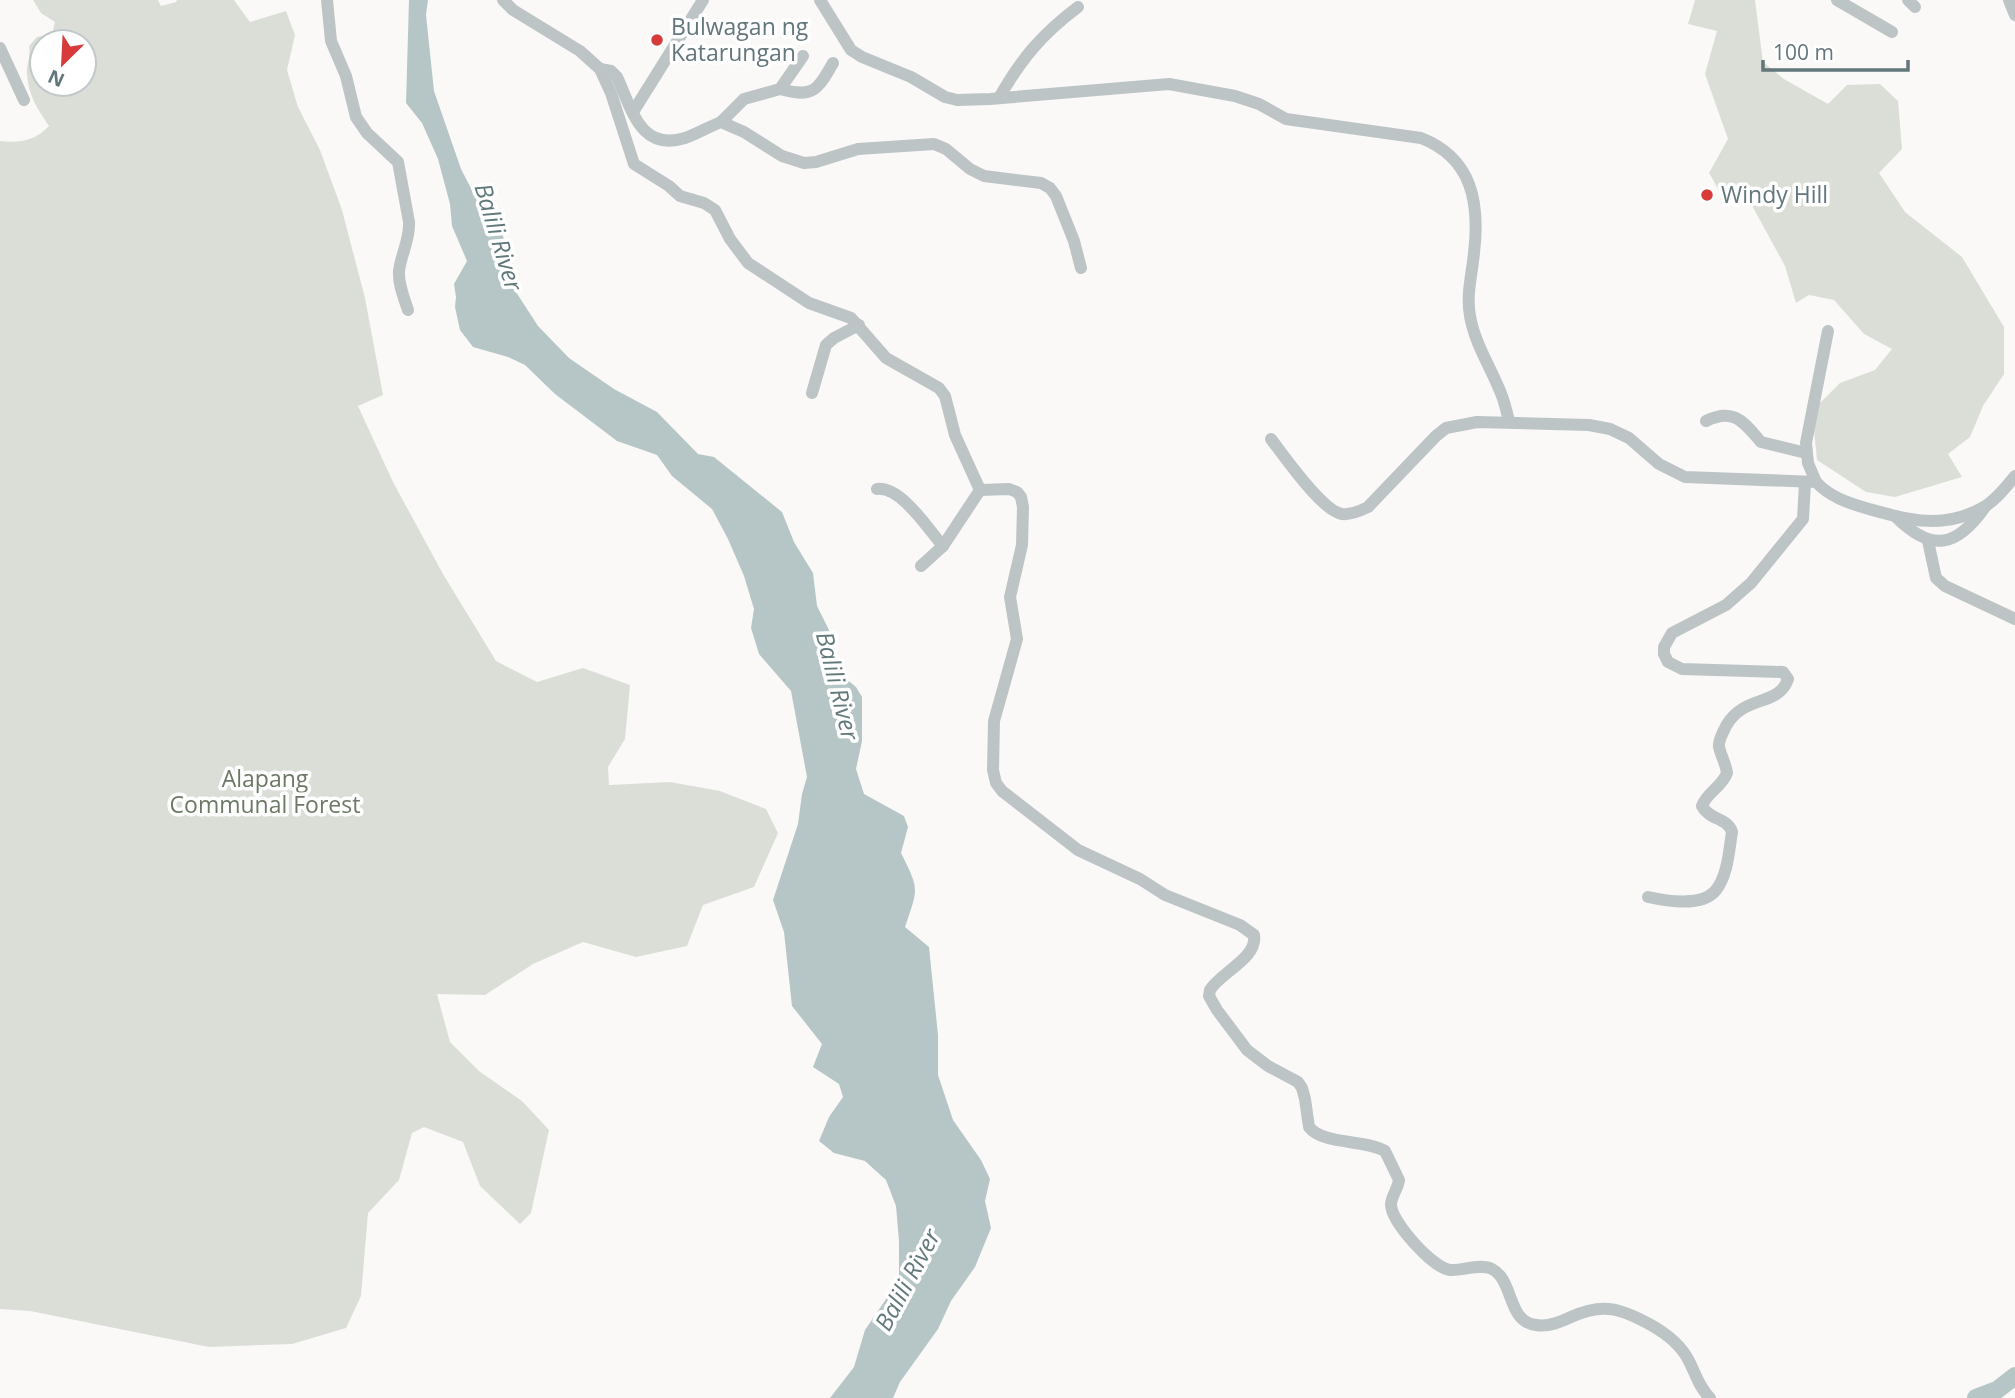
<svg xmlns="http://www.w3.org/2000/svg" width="2015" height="1398" viewBox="0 0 2015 1398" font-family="'Open Sans',sans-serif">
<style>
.green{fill:#dbded7;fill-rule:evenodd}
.water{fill:#b6c6c6}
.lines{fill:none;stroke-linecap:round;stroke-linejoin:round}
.river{stroke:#b6c6c6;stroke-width:18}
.minor{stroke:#bdc4c6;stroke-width:12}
.poi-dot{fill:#d83a39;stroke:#fff;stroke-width:2.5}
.labels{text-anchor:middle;stroke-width:7;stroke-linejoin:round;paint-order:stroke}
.poi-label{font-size:23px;fill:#62767b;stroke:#fff;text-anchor:start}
.park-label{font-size:23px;fill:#6d7965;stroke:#fff}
.water-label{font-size:24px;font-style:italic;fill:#61797a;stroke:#fff}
</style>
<rect width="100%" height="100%" fill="#faf9f8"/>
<g class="green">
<path d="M33,0h125l3,6 15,-4 1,-2h57l16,22 36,-11 9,24 -8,35 11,37 22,43 22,60 23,88 18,97 -25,11 35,76 50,92 53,87 41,21 46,-14 47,17 -5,54 -17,28 1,18 61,-3 50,9 46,18 12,24 -24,54 -51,18 -16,41 -51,11 -53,-15 -50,22 -48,31 -48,-1 13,48 29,29 43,30 27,29 -18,83 -11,11 -40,-38 -17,-44 -39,-15 -12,6 -13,47 -31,33 -7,83 -15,32 -54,16 -83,3 -179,-36 -30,-2v-1168c20,2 35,0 49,-15 -11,-16 -21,-31 -22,-52 -1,-10 4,-16 2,-28l8,-9 15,-3 3,-12 -14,-9zM84,42v42h-42v-42z"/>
<path d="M1695,0h60l8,62 21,17 44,25 19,-19 33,-1 18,17 4,48 -23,24 26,39 57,45 42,70v47l-21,32 -13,31 -22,17 14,23 -67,20 -29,-5 -49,-32 -3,-30 3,-24 23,-23 35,-13 17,-21 -28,-15 -30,-34 -25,-5 -13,8 -11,-37 -35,-64h-24l-17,-29 19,-34 -23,-65 12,-43 -29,-7z"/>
</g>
<path class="water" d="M409,0h19l-2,15 8,76 27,78 16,31 24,31 11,29 4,32 22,34 31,32 45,31 43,23 41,42 16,3 68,55 12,30 19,31 4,33 12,24 2,17 13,30 12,10 6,10v44l-6,28 8,25 40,22 4,11 -7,26c19,38 17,35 4,74l24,20 9,88v40l15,45 28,40 9,19 -5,22 6,27 -16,39 -24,34 -13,28 -38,53 -7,16h-63l24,-31 11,-37 34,-50v-39l-3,-35 -10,-26 -21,-19 -31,-8 -15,-12 10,-24 14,-20 -4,-13 -26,-17 9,-23 -30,-38 -8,-74 -11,-32 25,-76 4,-30 5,-17 -16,-86 -32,-37 -8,-26 3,-19 -10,-33 -16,-37 -16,-30 -40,-33 -15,-21 -40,-14 -62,-47 -30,-29 -17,-8 -35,-10 -13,-17 -5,-23 1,-10 -2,-13 13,-23 -15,-35 -2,-22 -12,-45 -16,-36 -16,-20z"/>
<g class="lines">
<path class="river" d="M1976,1398l21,-8 18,-14"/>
<g class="minor">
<path d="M327,0l4,41 15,35 10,41 11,16 31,29 11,60c1,18 -8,32 -10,49 -1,13 5,27 9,39"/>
<path d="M503,0l10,10 67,41 20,18 11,24 23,71 35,22 11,10 24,7 11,7 15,29 18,24 61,40 42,15 35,40 53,30 6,8 10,39 25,55 29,-1 8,3 4,5 2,10 -1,38 -12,52 7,42 -23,82 -1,49 3,13 6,8 76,59 62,29 25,16 75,30 14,10c4,23 -33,37 -44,55l-1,6 8,14 30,40 21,16 30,16 4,6 3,11 4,28c14,18 55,12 76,24l14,29c-1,9 -8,16 -8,25 1,18 42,63 59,65 13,1 30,-7 42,-1 22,11 15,53 44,56 13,2 24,-3 35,-8 33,-15 51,-8 80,8 16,9 30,20 38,36 7,14 10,26 21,37"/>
<path d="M820,0l31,50 11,7 49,20 34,20 12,3 33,-1 179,-15 66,12 24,8 27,15 135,19c51,20 59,64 53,115 -2,21 -8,42 -4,63 5,29 22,53 32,80 3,8 5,17 7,25"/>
<path d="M1837,0l55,32"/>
<path d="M1908,0l7,7"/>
<path d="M2009,0l6,15"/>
<path d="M0,48l24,52"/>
<path d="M600,69l11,2 6,6c15,32 23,75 68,61 12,-4 23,-11 36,-16l23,10 38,24 22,7 12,-1 42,-13 76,-5 12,5 24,20 14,7 57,7 9,5 6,8 18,45 7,27"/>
<path d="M780,89c33,9 37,2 53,-26"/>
<path d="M999,98c22,-39 43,-64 79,-91"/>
<path d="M633,112l70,-112"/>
<path d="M721,122l23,-23 36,-10 23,-33"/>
<path d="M812,393l14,-48 8,-7 25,-13"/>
<path d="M1706,421c29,-14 38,2 55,21l45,11"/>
<path d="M1271,439c13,17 51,72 71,75 9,1 18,-3 26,-7l68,-71 10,-8 31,-6 112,3 21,4 19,9 30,26 26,13 131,5c15,16 33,21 53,27 40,11 75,21 115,-2 12,-7 22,-20 31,-31"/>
<path d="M1816,482l-8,-19 -2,-20 22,-112"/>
<path d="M877,489c24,-3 51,40 66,57"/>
<path d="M1896,517c36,36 61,30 89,-10"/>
<path d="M1928,541l8,37 9,8 70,33"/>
<path d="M921,566l22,-20 37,-56"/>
<path d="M1648,897c18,4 55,10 68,-7 12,-15 13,-40 16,-58 -4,-14 -23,-12 -30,-26 5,-14 20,-19 25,-33 -1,-9 -6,-17 -8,-26 -1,-7 4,-14 7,-21 18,-32 53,-19 62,-47l-5,-7 -101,-3 -14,-7 -4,-8v-7l8,-14 54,-28 25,-22 52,-64 2,-36"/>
</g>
</g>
<g class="poi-dot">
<circle cx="657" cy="40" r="7"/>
<circle cx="1707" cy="195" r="7"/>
</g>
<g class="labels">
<g class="poi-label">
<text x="671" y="35">Bulwagan ng<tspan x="671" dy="26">Katarungan</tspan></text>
<text x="1721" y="203">Windy Hill</text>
</g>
<g class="park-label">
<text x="265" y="787">Alapang<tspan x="265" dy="26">Communal Forest</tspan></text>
</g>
<g class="water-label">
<text transform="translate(498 237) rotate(73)" y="8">Balili River</text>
<text transform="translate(837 686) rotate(76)" y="8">Balili River</text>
<text transform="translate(908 1280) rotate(-62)" y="8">Balili River</text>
</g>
</g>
<g transform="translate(63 63) rotate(204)"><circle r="33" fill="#ffffff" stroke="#c0c8ca" stroke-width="2"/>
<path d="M0-5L12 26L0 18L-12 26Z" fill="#d83a39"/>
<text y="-10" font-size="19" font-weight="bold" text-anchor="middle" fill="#62767b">N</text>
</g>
<path d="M1763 60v10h145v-10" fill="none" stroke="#62767b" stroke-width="3.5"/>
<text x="1773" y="60" font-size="21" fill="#62767b" stroke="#ffffff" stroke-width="5" paint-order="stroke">100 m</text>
</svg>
